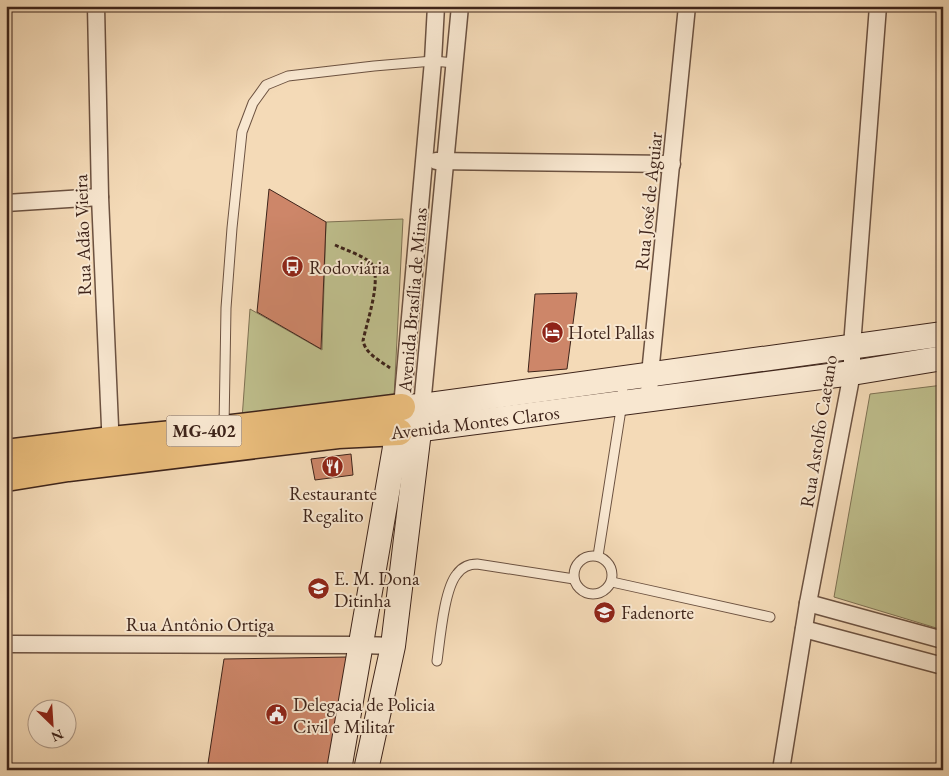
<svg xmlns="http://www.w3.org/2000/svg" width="949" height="776" viewBox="0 0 949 776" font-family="'EB Garamond',serif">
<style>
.green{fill:#bebe8c;stroke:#7e7153}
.building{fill:#cd8669;stroke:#3e241a}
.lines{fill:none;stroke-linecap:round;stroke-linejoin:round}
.lane-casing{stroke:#6c5241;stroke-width:11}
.street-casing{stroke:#6c5241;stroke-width:19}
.secondary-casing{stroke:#3e241a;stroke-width:26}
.primary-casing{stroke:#3e241a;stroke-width:29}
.path{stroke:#3e241a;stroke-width:3;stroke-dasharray:4 2.5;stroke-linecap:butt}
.lane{stroke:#f8e7d0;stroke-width:9}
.street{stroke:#f8e7d0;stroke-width:16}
.secondary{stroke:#f8e7d0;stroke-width:24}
.primary{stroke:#eabd7c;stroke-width:26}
.labels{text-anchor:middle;stroke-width:4;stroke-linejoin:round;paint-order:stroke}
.shield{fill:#f8e7d0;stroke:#765e51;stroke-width:1}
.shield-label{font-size:18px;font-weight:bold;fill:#3e241a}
.street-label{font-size:19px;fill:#3e241a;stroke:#f8e7d0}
.poi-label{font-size:19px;fill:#3e241a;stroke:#f8e7d0;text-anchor:start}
</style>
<rect width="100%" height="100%" fill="#f4dab7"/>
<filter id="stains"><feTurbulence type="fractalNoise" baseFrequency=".004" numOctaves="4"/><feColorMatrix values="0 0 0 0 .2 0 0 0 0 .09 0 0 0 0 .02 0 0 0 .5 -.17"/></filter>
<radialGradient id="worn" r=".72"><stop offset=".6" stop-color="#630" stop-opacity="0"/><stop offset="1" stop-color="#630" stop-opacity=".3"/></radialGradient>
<g class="green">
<path d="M403,219l-9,180 -152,20 8,-110 72,41 4,-128z"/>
<path d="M943,385v245l-109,-33 36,-203z"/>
</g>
<g class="building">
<path d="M269,189l57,33 -5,127 -64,-37z"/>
<path d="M577,293l-10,76 -39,3 7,-78z"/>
<path d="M351,454l2,21 -38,5 -4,-21z"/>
<path d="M348,657l-20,113h-121l17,-111z"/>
</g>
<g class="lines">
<defs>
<g id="lane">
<path d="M224,427l2,-119 6,-80 10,-96 11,-29 13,-18 22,-9 86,-10 59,-5 22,2"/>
<circle cx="593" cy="575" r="19"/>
<path d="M598,556l24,-153 1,-25"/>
<path d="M612,582l158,35"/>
<path d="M437,661c3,-21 7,-72 20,-87 5,-7 12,-10 20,-10l97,15"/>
</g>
<g id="street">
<path d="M96,6l4,191 11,252"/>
<path d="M436,161l236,3"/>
<path d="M6,203l94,-6"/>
<path d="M649,399l1,-25 37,-368"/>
<path d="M422,406l38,-400"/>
<path d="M402,407l31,-346 3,-55"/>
<path d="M808,603l135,37"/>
<path d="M804,629l139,37"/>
<path d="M6,644l356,1 31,1"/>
<path d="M781,770l27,-167 44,-230v-27l26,-340"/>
</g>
<g id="secondary">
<path d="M399,432l453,-59 91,-15"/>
<path d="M339,770l63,-363 20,-1 521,-72"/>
<path d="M366,770l27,-124 28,-231"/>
</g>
<g id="primary">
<path d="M6,453l105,-13 113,-11 178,-22"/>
<path d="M6,478l62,-10 270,-33 61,-3"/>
</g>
</defs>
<use href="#lane" class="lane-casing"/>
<use href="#street" class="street-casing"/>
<use href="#secondary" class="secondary-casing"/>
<use href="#primary" class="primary-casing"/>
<path class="path" d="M335,245c11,5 26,10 35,17 14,13 -4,62 -7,79 3,13 16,19 27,27"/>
<use href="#lane" class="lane"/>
<use href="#street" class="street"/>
<use href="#secondary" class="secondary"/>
<use href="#primary" class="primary"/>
</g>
<defs>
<symbol id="bus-disc" viewBox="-11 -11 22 22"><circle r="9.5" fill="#8f2418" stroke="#f8e7d0"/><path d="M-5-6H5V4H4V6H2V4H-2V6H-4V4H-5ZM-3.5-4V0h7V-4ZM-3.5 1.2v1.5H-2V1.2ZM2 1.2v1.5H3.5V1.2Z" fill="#fff"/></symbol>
<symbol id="hotel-disc" viewBox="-11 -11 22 22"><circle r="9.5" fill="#8f2418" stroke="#f8e7d0"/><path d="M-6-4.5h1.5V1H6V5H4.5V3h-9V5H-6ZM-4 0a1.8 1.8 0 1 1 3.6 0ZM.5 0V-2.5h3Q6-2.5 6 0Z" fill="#fff"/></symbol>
<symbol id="restaurant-disc" viewBox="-11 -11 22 22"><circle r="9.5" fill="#8f2418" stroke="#f8e7d0"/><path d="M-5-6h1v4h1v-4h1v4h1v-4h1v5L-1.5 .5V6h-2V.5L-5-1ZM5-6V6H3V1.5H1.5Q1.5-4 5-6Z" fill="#fff"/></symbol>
<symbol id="school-disc" viewBox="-11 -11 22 22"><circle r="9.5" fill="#8f2418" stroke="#f8e7d0"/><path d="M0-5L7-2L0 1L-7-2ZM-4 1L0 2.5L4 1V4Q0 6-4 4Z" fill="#fff"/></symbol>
<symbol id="university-disc" viewBox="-11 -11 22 22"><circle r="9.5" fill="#8f2418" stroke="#f8e7d0"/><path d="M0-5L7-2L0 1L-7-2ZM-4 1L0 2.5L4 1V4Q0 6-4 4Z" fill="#fff"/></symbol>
<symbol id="civic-disc" viewBox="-11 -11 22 22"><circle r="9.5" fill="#8f2418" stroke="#f8e7d0"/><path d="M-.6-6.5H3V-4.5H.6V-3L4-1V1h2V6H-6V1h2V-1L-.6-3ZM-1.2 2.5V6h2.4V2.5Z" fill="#fff"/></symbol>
</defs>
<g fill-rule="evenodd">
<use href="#bus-disc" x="280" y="254" width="25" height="25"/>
<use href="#hotel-disc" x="540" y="320" width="25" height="25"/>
<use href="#restaurant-disc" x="320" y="454" width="25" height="25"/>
<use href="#school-disc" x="306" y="576" width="25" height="25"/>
<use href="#university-disc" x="592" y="600" width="25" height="25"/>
<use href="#civic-disc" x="264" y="702" width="25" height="25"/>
</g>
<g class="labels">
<rect class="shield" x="166.5" y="415.5" width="75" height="31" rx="4"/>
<g class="shield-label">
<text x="204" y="437">MG-402</text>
</g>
<g class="street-label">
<text transform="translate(648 201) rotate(-84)" y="7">Rua José de Aguiar</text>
<text transform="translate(82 235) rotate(-92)" y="7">Rua Adão Vieira</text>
<text transform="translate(412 300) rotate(-85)" y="7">Avenida Brasília de Minas</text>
<text transform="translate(475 422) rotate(-7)" y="7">Avenida Montes Claros</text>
<text transform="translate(818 431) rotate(-81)" y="7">Rua Astolfo Caetano</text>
<text x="200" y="631">Rua Antônio Ortiga</text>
</g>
<g class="poi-label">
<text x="309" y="274">Rodoviária</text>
<text x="568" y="339">Hotel Pallas</text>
<text x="333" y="500" text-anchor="middle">Restaurante<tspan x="333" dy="22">Regalito</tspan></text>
<text x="334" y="585">E. M. Dona<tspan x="334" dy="22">Ditinha</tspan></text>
<text x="621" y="619">Fadenorte</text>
<text x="293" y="711">Delegacia de Policia<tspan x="293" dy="22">Civil e Militar</tspan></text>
</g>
</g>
<rect width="949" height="776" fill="none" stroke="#f4dab7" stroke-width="25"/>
<rect x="8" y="8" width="934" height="761" fill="none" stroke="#3e241a" stroke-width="2.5"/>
<rect x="12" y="12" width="924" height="751" fill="none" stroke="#3e241a"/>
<g transform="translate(52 724) rotate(155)"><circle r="24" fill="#f8e7d0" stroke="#ae9987"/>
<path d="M0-4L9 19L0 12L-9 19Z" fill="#8f2418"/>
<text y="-8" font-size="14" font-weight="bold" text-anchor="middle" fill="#3e241a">N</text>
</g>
<rect width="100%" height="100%" filter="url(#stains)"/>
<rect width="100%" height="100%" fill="url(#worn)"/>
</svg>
